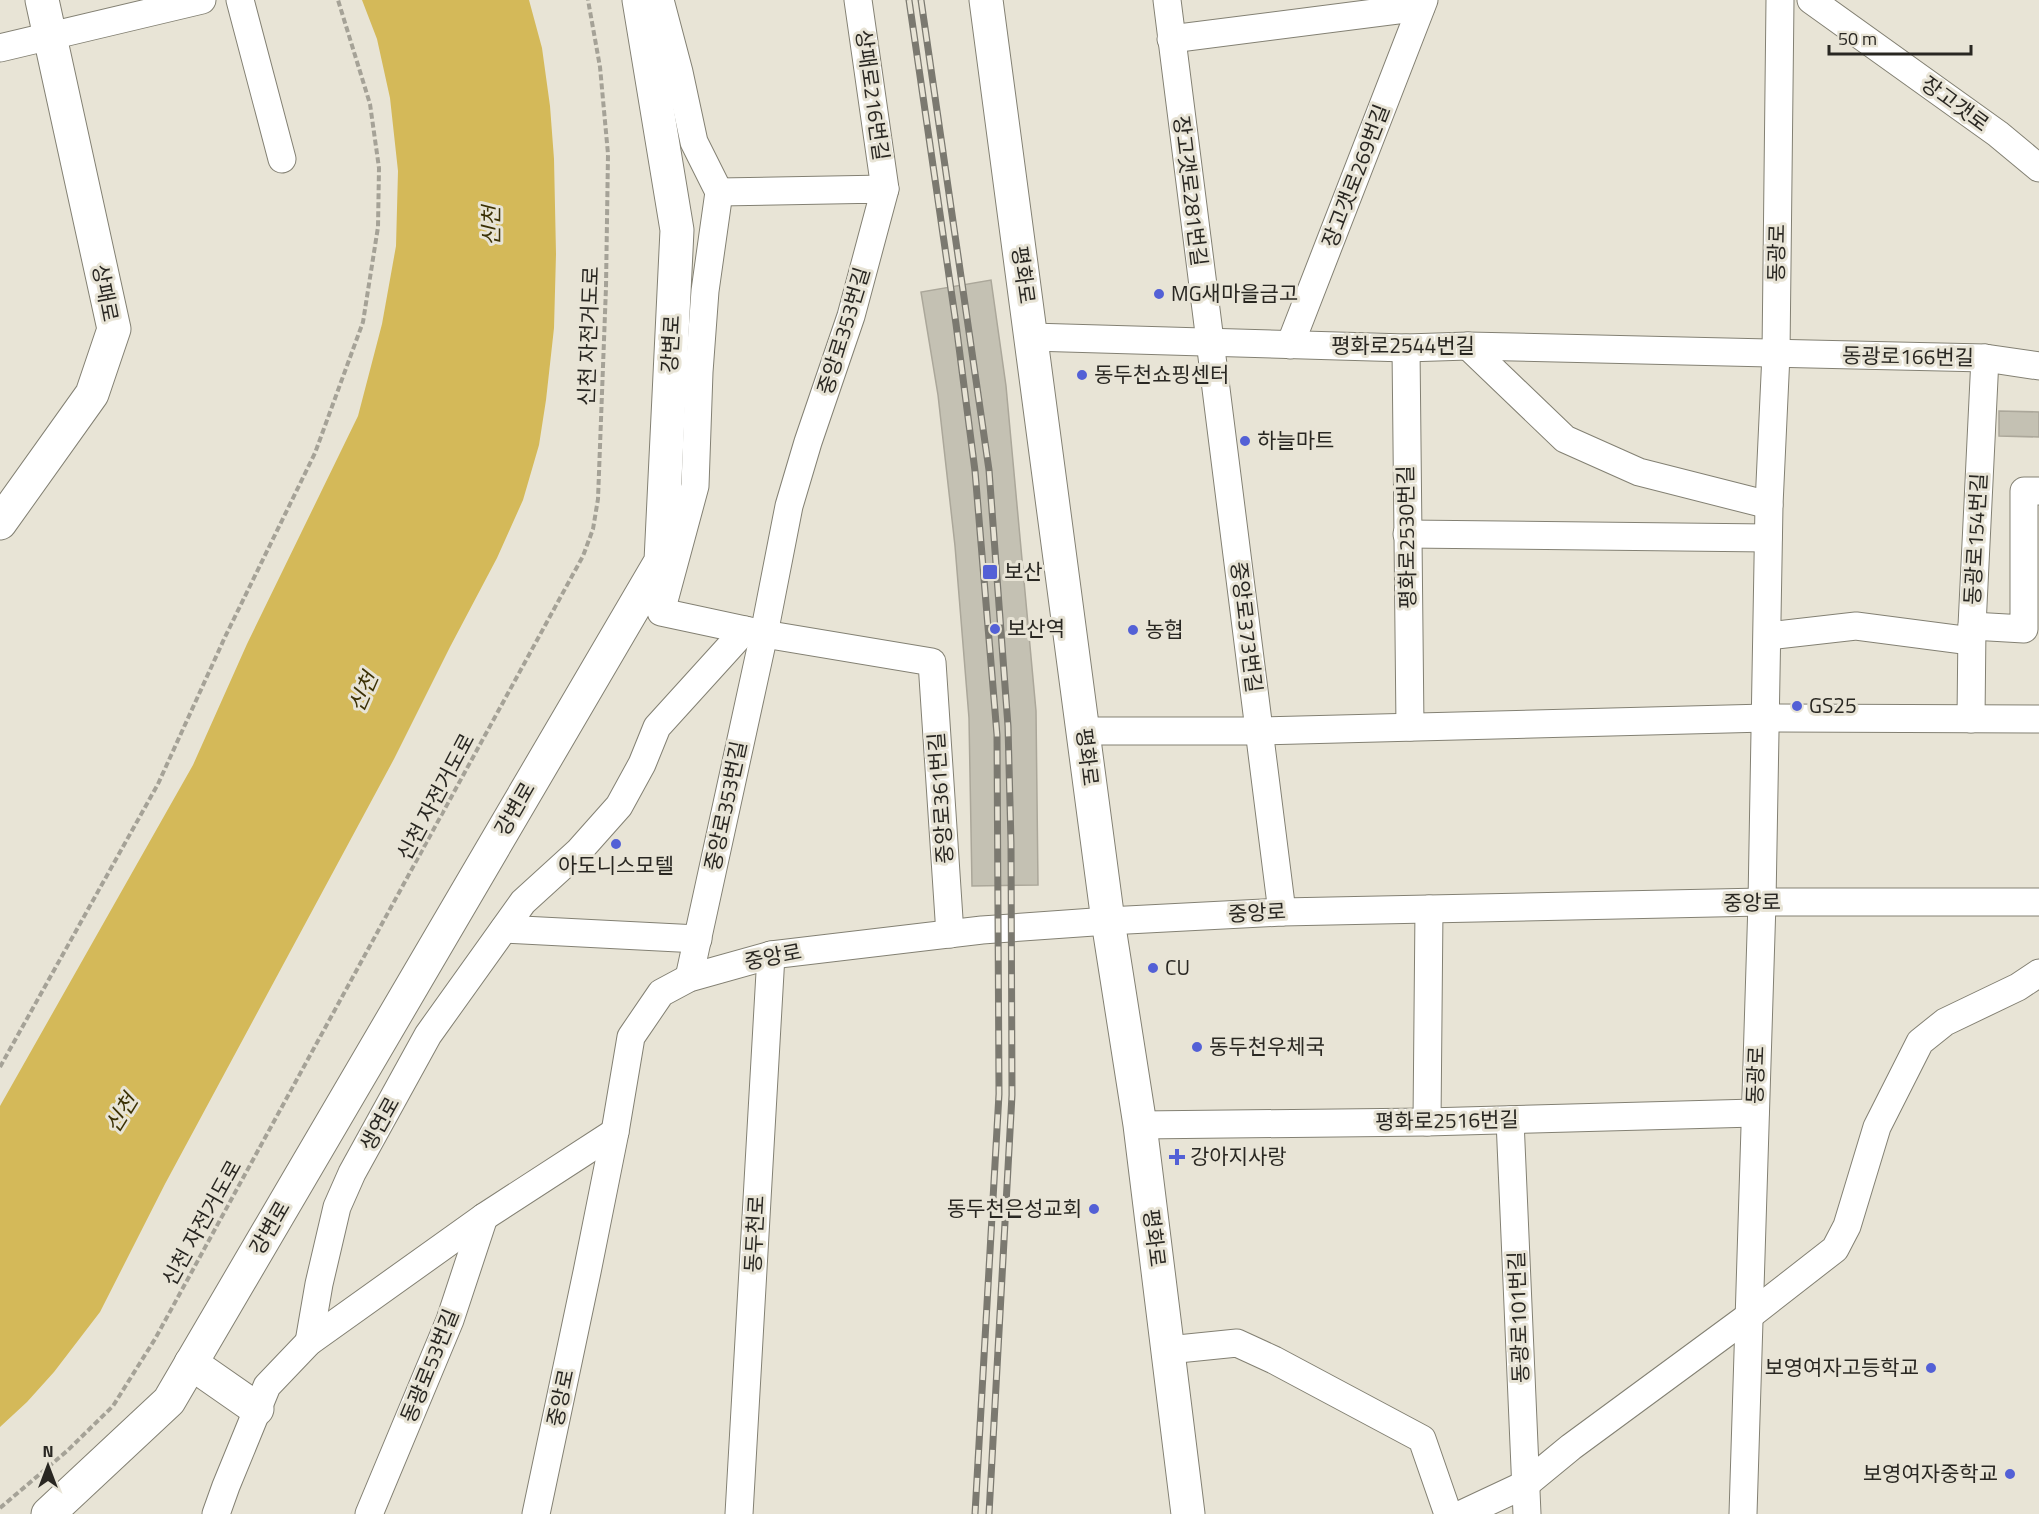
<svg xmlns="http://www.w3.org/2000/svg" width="2039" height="1514" viewBox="0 0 2039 1514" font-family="'Titillium Web','Noto Sans KR',sans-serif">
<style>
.water{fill:#d4b959}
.building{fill:#c4c1b3;stroke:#aba79a;stroke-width:1.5}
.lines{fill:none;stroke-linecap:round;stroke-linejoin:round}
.minor-casing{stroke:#838073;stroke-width:29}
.major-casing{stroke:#838073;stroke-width:35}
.path{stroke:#a5a297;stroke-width:4;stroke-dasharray:6 3;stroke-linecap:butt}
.minor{stroke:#fff;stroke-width:27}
.major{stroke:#fff;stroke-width:33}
.rail-casing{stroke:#7b7970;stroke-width:7}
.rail{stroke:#e8e4d6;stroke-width:4.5;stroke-dasharray:14;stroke-linecap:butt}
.poi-dot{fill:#5360d6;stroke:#e8e4d6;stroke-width:2}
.labels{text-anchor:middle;stroke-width:6;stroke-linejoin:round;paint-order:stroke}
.street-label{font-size:21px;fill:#292722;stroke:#e8e4d6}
.poi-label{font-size:21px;fill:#292722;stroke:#e8e4d6;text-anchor:start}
.water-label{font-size:22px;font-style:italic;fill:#3b3105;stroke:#e8e4d6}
</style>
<rect width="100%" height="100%" fill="#e8e4d6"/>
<path class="water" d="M362,0h167l13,48 8,58 4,53 2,95 -2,74 -8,72 -7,45 -16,55 -26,58 -47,89 -56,112 -229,425 -65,128 -46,60 -27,30 -27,25v-321l193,-341 54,-121 111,-228 24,-92 14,-78 2,-75 -8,-73 -13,-59z"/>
<g class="building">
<path d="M991,280l15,106 30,325 2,174 -66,1 -3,-168 -14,-172 -17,-151 -17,-103z"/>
<path d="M1999,411l40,1v25l-40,-1z"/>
</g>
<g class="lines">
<defs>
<g id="minor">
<path d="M240,0l42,159"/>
<path d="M660,0l19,72 15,70 25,50 -14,99 -6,81 -4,114 -34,126 103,22 168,28 18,272"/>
<path d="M858,0l27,189"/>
<path d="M1167,0l115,912"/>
<path d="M1811,0l187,134 41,34"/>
<path d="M1171,39l250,-32"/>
<path d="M0,48l202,-48"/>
<path d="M1031,337l375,11 62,-2 517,12 54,8"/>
<path d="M1290,345l134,-345"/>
<path d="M1468,346l97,93 74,33 130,33"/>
<path d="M1406,348l4,379"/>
<path d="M1407,534l361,4"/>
<path d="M1972,626l52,3v-138h15"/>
<path d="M1768,636l88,-10 115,15"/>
<path d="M1971,719l1,-93 13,-268"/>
<path d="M1084,731h176l506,-13 273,1"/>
<path d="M504,929l194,10"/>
<path d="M689,978l75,-344 25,-128 19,-64 43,-126 34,-127 -166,3"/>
<path d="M1510,1120l17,394"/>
<path d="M1427,1122l2,-213"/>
<path d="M1140,1125l287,-3 328,-9"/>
<path d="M309,1342l10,-58 18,-77 15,-34 76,-138 95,-133 56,-51 40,-45 23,-42 15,-37 88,-97"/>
<path d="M1168,1350l69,-7 37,17 148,79 26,75"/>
<path d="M216,1514l10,-28 41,-100 42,-44 175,-125 131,-85"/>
<path d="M369,1514l81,-194 34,-103"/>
<path d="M536,1514l51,-242 28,-140 16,-95 30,-44 28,-15 82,-23 211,-25 126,-9 174,-9 480,-10h277"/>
<path d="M739,1514l32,-559"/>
<path d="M1462,1514l64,-30 45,-37 178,-131 86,-67 12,-23 30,-99 43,-85 25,-20 73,-35 21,-14"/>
<path d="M1743,1514l19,-612 7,-397 7,-151 4,-354"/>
</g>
<g id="major">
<path d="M986,0l122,921 32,204 48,389"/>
<path d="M0,523l92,-129 22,-65 -72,-329"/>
<path d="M191,1363l66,46"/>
<path d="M48,1514l121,-113 492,-840 16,-331 -38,-230"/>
</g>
</defs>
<use href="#minor" class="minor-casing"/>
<use href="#major" class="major-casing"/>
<g class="path">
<path d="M0,1067l158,-283 67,-147 90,-184 48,-131 15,-95 1,-59 -9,-64 -32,-104"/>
<path d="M0,1508l67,-57 46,-45 42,-67 428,-783 10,-27 5,-30 8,-212 2,-133 -8,-87 -12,-67"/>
</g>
<use href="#minor" class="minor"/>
<use href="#major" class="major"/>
<defs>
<g id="rail">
<path d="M909,0l47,324 19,147 22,264 2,359 -24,420"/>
<path d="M921,0l68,470 19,256 3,117 1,252 -23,419"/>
</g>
</defs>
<use href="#rail" class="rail-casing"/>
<use href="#rail" class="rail"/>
</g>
<g class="poi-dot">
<circle cx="1159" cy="294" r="6"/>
<circle cx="1082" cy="375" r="6"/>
<circle cx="1245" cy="441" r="6"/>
<rect x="982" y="564" width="16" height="16" rx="3"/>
<circle cx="995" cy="629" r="6"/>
<circle cx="1133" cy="630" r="6"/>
<circle cx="1797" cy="706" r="6"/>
<circle cx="616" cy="844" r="6"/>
<circle cx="1153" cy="968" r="6"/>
<circle cx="1197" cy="1047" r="6"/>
<path d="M1174 1148h6v6h6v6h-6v6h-6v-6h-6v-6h6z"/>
<circle cx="1094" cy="1209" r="6"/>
<circle cx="1931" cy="1368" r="6"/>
<circle cx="2010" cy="1474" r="6"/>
</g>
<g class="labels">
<g class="street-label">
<text transform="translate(872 95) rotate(82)" y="7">상패로216번길</text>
<text transform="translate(1955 104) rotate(36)" y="7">장고갯로</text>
<text transform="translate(1356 176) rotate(-69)" y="7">장고갯로269번길</text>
<text transform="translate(1190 191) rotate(83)" y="7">장고갯로281번길</text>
<text transform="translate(1777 253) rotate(-89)" y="7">동광로</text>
<text transform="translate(1023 275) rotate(82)" y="7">평화로</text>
<text transform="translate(105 293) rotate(79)" y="7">상패로</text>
<text transform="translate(844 331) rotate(-73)" y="7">중앙로353번길</text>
<text transform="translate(589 336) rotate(-88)" y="7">신천 자전거도로</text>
<text transform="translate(671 344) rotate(-87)" y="7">강변로</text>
<text x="1403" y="353">평화로2544번길</text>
<text transform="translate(1908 357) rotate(1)" y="7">동광로166번길</text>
<text transform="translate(1407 537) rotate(-91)" y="7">평화로2530번길</text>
<text transform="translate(1976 539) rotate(-87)" y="7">동광로154번길</text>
<text transform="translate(1246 627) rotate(83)" y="7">중앙로373번길</text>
<text transform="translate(1087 757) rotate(83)" y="7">평화로</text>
<text transform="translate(436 797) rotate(-62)" y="7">신천 자전거도로</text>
<text transform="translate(941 798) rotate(-94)" y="7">중앙로361번길</text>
<text transform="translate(726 806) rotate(-78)" y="7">중앙로353번길</text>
<text transform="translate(515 809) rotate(-60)" y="7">강변로</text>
<text transform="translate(1752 903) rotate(-1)" y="7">중앙로</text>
<text transform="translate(1257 913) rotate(-3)" y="7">중앙로</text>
<text transform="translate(773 957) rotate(-11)" y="7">중앙로</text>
<text transform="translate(1756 1075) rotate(-88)" y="7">동광로</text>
<text transform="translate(1447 1121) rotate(-1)" y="7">평화로2516번길</text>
<text transform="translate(380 1124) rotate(-61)" y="7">생연로</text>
<text transform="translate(202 1223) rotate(-61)" y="7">신천 자전거도로</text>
<text transform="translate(270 1228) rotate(-60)" y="7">강변로</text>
<text transform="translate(755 1234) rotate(-87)" y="7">동두천로</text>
<text transform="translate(1154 1238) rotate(83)" y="7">평화로</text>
<text transform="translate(1519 1317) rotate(-92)" y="7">동광로101번길</text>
<text transform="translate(430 1366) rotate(-68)" y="7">동광로53번길</text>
<text transform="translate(561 1398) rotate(-78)" y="7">중앙로</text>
</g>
<g class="poi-label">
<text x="1171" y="301">MG새마을금고</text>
<text x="1094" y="382">동두천쇼핑센터</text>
<text x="1257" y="448">하늘마트</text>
<text x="1004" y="579">보산</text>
<text x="1007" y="636">보산역</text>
<text x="1145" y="637">농협</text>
<text x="1809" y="713">GS25</text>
<text x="616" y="873" text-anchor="middle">아도니스모텔</text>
<text x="1165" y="975">CU</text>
<text x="1209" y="1054">동두천우체국</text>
<text x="1190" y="1164">강아지사랑</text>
<text x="1082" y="1216" text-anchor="end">동두천은성교회</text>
<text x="1919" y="1375" text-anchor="end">보영여자고등학교</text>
<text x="1998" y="1481" text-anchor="end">보영여자중학교</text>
</g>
<g class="water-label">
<text transform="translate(491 226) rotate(-90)" y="8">신천</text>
<text transform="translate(363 692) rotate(-66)" y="8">신천</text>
<text transform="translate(121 1113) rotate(-58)" y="8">신천</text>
</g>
</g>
<g transform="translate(48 1466)" stroke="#e8e4d6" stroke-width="4.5" paint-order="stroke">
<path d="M0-4.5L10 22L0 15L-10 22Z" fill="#292722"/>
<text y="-9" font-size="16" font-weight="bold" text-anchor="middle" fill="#292722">N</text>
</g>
<path d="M1829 45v9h142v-9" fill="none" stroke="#292722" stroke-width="3"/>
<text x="1838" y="45" font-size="18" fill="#292722" stroke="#e8e4d6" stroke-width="4.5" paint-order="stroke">50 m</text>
</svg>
